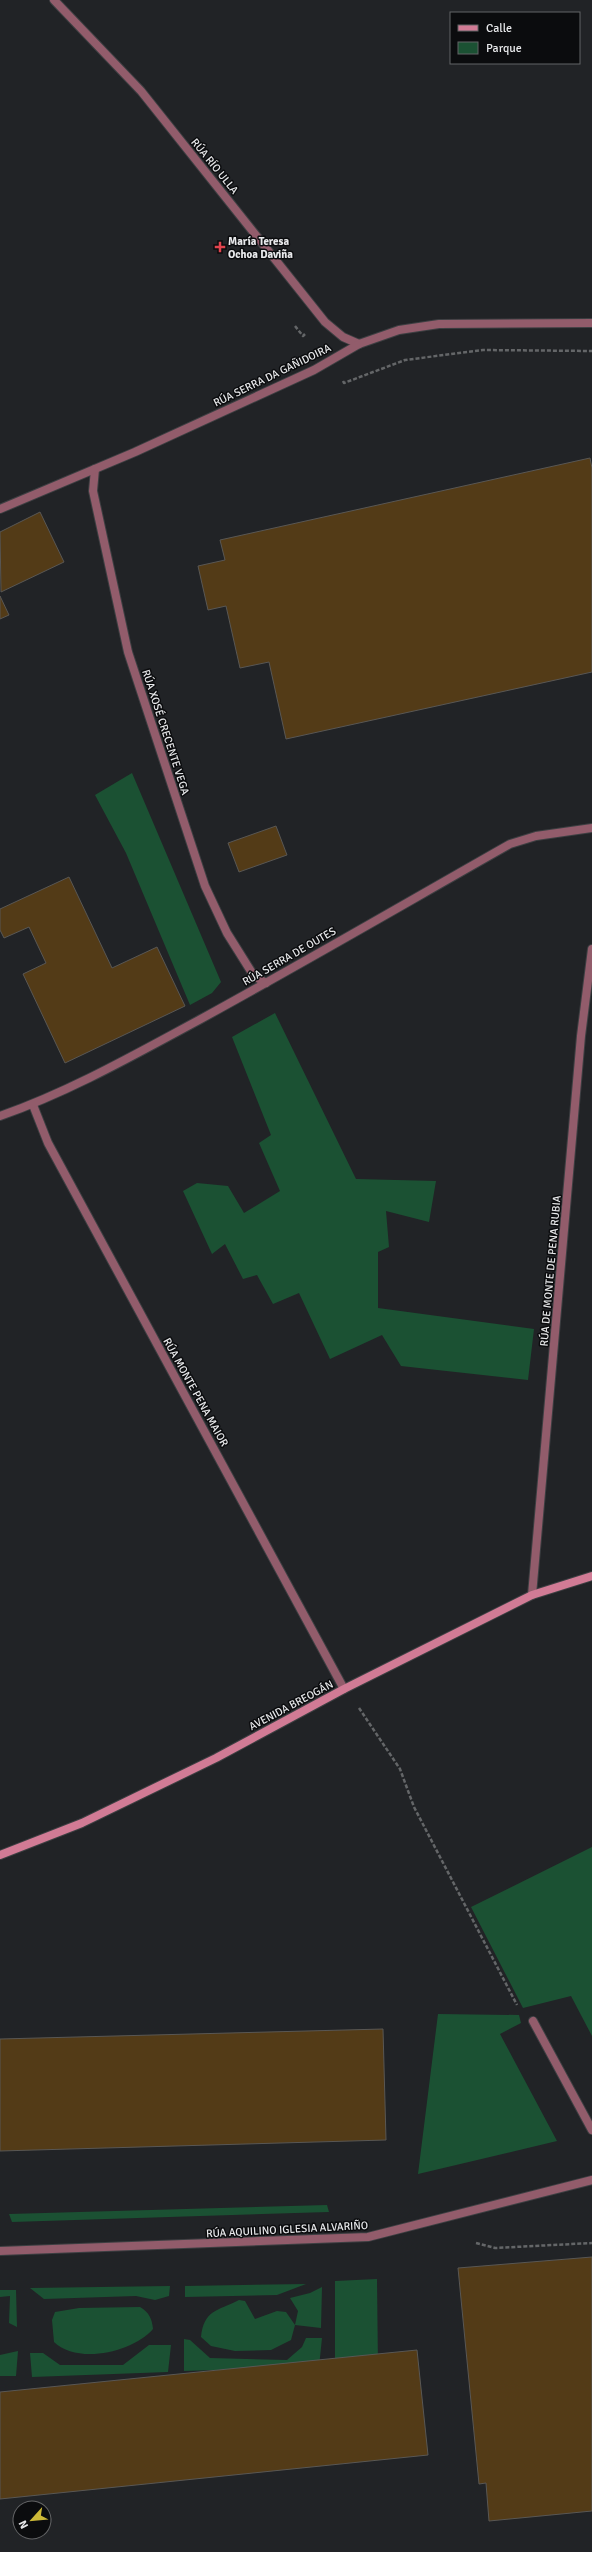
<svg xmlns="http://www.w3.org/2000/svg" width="592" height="2552" viewBox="0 0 592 2552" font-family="Signika,sans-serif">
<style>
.green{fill:#1b5133}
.building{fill:#533b17;stroke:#595754}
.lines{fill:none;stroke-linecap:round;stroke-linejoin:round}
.street-casing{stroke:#3d3f42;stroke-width:10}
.secondary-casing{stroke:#3d3f42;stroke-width:10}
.path{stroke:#646668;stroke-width:2.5;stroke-dasharray:4 2;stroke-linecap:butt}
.street{stroke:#925c6b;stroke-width:8}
.secondary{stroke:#d17b95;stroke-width:8}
.health-dot{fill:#e0444e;stroke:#0b0c0e;stroke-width:1.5}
.labels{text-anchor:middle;stroke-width:3;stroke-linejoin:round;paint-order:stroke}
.street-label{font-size:11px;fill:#e8e9eb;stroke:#0b0c0e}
.poi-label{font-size:11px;font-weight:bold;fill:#e8e9eb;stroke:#0b0c0e;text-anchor:start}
</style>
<rect width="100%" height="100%" fill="#212326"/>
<g class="green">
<path d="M132,773l89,209 -9,11 -22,12 -64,-152 -31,-58z"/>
<path d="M275,1013l81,166 80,2 -7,41 -43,-11 3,36 -11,5v56l156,21 -6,51 -127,-14 -19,-31 -52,24 -31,-66 -26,11 -16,-29 -14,4 -18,-35 -13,10 -29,-63 14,-8 31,3 16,27 36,-22 -21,-48 12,-8 -39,-98z"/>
<path d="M592,1847v189l-21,-40 -48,12 -52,-101z"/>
<path d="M438,2014l81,1 2,8 -21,11 57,107 -139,33z"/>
<path d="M327,2205l2,7 -317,10 -3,-8z"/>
<path d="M377,2279l1,89h-43v-87z"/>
<path d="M306,2284l-29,11 -92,2v-11z"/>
<path d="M170,2286l-1,10 -14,4 -19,-4 -92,3 -14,-11z"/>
<path d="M322,2287l-1,41 -26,-3 -4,15 -20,10 -36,1 -24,-5 -10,-9c3,-27 16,-26 38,-37l6,1 10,18 22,-8 9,1 9,13 3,-14 -8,-13 20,-5z"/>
<path d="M0,2290h16l1,37 -8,-4 1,-27 -10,1z"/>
<path d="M140,2307c9,5 12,12 13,22 -20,23 -75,36 -99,13l-2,-22 3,-8 24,-4z"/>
<path d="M306,2338h16l-3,29 -135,4v-32l6,1 20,18 77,2 15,-13z"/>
<path d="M149,2345h22l-3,27 -136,5 -2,-24h13l17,12h63z"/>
<path d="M18,2351l-2,25h-16v-21z"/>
</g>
<g class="building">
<path d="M590,458l2,10v204l-306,67 -17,-77 -29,6 -14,-62 -18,4 -10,-44 27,-6 -5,-20z"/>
<path d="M40,512l24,50 -63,30 -1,-60z"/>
<path d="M0,596l9,19 -9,4z"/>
<path d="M276,826l11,29 -48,17 -11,-29z"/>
<path d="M69,877l43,91 45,-21 28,59 -120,57 -42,-89 23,-11 -17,-36 -25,11 -4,-8v-21z"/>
<path d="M383,2029l3,111 -386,11v-112z"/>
<path d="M592,2257v254l-103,10 -3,-38 -7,1 -21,-216z"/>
<path d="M417,2350l11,105 -428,44v-107z"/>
</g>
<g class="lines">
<defs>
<g id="street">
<path d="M54,0l87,91 184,231 18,15 16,7"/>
<path d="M95,469l-2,22 35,161 77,234 22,47 27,43 12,7"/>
<path d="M0,509l135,-57 179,-82 45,-26 40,-14 40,-6 153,-1"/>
<path d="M33,1105l15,38 296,546"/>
<path d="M0,1116c69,-24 134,-61 199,-96 104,-57 207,-117 311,-176l26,-8 56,-8"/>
<path d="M532,1595l49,-559 11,-87"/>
<path d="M533,2021l59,109"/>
<path d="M0,2251l368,-14 224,-57"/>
</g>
<path id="secondary" d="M0,1855l82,-32 134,-65 128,-69 188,-94 60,-19"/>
</defs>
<use href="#street" class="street-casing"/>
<use href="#secondary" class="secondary-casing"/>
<g class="path">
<path d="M295,326l8,10 2,-2"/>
<path d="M343,381l1,2 61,-23 78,-10 109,1"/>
<path d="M359,1708l41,61 14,38 103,198"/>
<path d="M476,2243l19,5 97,-5"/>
</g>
<use href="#street" class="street"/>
<use href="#secondary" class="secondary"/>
</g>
<path class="health-dot" d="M218 241h4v4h4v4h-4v4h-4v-4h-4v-4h4z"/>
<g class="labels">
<g class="street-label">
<text transform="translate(215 166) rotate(51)" y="4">RÚA RÍO ULLA</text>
<text transform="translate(272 375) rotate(-26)" y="4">RÚA SERRA DA GAÑIDOIRA</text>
<text transform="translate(166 732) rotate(72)" y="4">RÚA XOSÉ CRECENTE VEGA</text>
<text transform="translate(289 956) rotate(-30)" y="4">RÚA SERRA DE OUTES</text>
<text transform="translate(550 1271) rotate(-85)" y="4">RÚA DE MONTE DE PENA RUBIA</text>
<text transform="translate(196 1392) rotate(61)" y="4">RÚA MONTE PENA MAIOR</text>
<text transform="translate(291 1705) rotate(-28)" y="4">AVENIDA BREOGÁN</text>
<text transform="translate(287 2229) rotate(-3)" y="4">RÚA AQUILINO IGLESIA ALVARIÑO</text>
</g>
<g class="poi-label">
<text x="228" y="245">María Teresa<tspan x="228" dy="13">Ochoa Daviña</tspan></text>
</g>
</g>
<rect x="450" y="12" width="130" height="52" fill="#0b0c0e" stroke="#636466"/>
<rect x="458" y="25" width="20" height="6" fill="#d17b95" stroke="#636466"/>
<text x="486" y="32" font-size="12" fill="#e8e9eb">Calle</text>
<rect x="458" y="42" width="20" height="12" fill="#1b5133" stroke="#636466"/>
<text x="486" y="52" font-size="12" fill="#e8e9eb">Parque</text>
<g transform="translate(32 2520) rotate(243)"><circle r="19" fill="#0b0c0e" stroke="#636466"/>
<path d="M0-3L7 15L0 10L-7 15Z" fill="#cdb938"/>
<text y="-6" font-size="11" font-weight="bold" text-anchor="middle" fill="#e8e9eb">N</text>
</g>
</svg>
